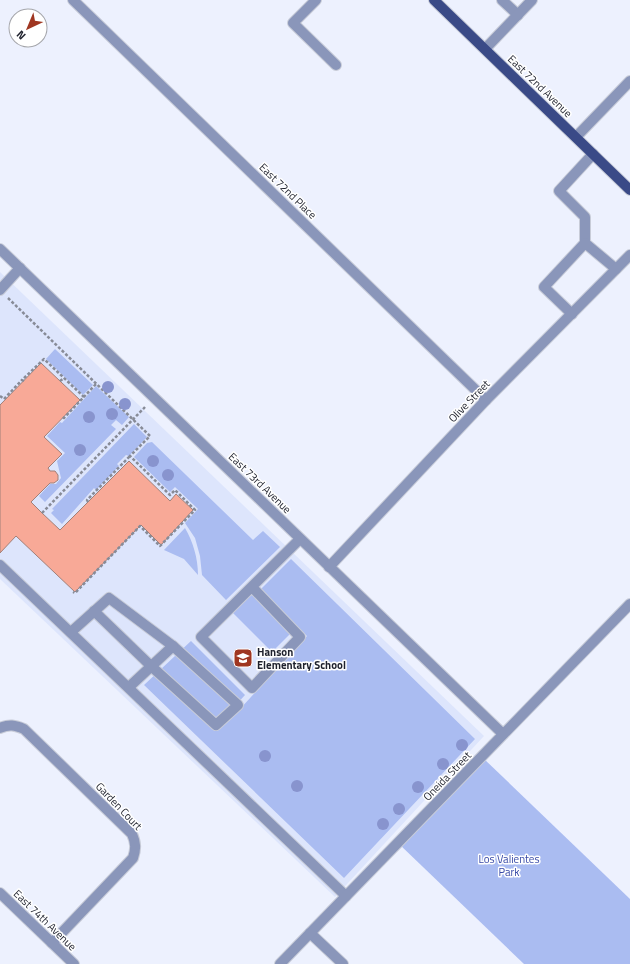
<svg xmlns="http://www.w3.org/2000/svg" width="630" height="964" viewBox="0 0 630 964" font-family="'Titillium Web',sans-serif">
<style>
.built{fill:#dde5fc}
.green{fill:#aabcf1}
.building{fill:#f8a997;stroke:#a28078}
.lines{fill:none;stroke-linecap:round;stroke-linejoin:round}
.minor-casing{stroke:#c8ccd8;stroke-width:12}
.major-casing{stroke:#c8ccd8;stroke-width:12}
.path{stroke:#878b97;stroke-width:2.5;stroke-dasharray:3 2;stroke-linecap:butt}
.minor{stroke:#8a96ba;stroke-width:10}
.major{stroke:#3a4a87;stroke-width:10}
.tree{fill:#8894ce}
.labels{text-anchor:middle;stroke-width:3;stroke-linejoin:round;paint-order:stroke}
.street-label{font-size:11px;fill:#1e212d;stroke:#fff}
.poi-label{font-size:11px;font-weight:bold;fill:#1e212d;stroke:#fff;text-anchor:start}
.park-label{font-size:11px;fill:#3648a6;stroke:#fff}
</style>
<rect width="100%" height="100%" fill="#edf1fe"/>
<path class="built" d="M0,272l484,464 -149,161 -335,-318z"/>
<g class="green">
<path d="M55,349l38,36 -10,10 -37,-36z"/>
<path d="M96,386l33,31 -7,8 -6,-5 -5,5 5,4 -71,73 -6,-6 11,-12h6l5,-6 -4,-17 8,-8 -18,-17 13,-14 2,1z"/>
<path d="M134,424l13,13 -18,19 -3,-1 -9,9 2,2 -23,24 -2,-2 -32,36 -11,-11 3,-3 -2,-1z"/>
<path d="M152,442l101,98 10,-9 17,16 -54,53 -24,-25 -2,-19 -5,-18 -10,-15 13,-14 -23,-22 -5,5 -36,-35 13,-14z"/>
<path d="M185,528c8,14 13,30 13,47l-14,-16 -20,-9z"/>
<path d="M291,559l184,180 -131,139 -200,-193 47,-44 54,54 -20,22 4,4 78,-85 -47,-46z"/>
<path d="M250,587l44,43 -22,22 -43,-43z"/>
<path d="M482,757l148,142v65h-106l-126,-121z"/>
</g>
<path class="building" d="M41,363l39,37 -36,37 18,17 -14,14 2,3h5l3,4v5l-4,3h-4l-19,19 11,11 18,17 69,-69 41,40 6,-7 17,16 -32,35 -20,-20 -66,67 -59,-56 -16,17v-148z"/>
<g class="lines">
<defs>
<g id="minor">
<path d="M73,0l413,400"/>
<path d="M316,0l-23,23 43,42"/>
<path d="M502,0l16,15"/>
<path d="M485,49l47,-49"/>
<path d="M576,137l54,-56"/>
<path d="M585,243v-26l-26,-26 34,-37"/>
<path d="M0,249l503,485"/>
<path d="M0,290l20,-22"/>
<path d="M572,314l-28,-27 41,-44 31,26"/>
<path d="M0,565l346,331"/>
<path d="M329,567l157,-167 144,-145"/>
<path d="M252,587l48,50 -48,51 -51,-51 99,-98"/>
<path d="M94,611l57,55 65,59 22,-20 -65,-59"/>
<path d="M71,632l38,-34 64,48 -44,41"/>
<path d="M0,728c9,-4 15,-3 24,1l108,105c4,9 4,15 1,24l-81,85"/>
<path d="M0,893l74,71"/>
<path d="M310,933l33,31"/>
<path d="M280,964l350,-360"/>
</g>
<path id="major" d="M434,0l196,190"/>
</defs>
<use href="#minor" class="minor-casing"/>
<use href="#major" class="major-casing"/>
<g class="path">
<path d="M8,298l142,138 -20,20 40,39 5,-5 20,20 -35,36 -20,-20 -65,67 -2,-1"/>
<path d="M24,381l-2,-1 22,-21 40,38"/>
<path d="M60,381l4,-3"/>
<path d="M0,396l4,3 18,-19"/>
<path d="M63,417l1,1 32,-34"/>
<path d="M88,502l-1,-2 43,-44"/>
<path d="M42,513l103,-106"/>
</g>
<use href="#minor" class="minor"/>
<use href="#major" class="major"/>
</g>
<g class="tree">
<circle cx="108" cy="387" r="6"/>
<circle cx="125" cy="404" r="6"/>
<circle cx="112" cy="414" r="6"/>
<circle cx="89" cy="417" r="6"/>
<circle cx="80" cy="450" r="6"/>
<circle cx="153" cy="461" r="6"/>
<circle cx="168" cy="475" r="6"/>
<circle cx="462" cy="745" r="6"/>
<circle cx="265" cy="756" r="6"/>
<circle cx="443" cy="764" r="6"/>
<circle cx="297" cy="786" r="6"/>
<circle cx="418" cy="787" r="6"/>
<circle cx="399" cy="809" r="6"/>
<circle cx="383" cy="824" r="6"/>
</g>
<defs>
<symbol id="school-square" viewBox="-11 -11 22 22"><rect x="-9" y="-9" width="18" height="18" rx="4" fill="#9f3621" stroke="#fff"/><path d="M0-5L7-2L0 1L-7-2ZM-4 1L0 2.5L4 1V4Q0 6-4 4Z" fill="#fff"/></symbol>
</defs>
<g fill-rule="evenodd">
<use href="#school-square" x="232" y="647" width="22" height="22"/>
</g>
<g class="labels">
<g class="street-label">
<text transform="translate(540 86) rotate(44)" y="4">East 72nd Avenue</text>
<text transform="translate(288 191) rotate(44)" y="4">East 72nd Place</text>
<text transform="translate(469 401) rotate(-46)" y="4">Olive Street</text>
<text transform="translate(260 483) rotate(44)" y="4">East 73rd Avenue</text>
<text transform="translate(447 776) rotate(-46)" y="4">Oneida Street</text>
<text transform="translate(119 806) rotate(46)" y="4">Garden Court</text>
<text transform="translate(45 920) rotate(44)" y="4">East 74th Avenue</text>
</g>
<g class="poi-label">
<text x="257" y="656">Hanson<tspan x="257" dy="13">Elementary School</tspan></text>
</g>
<g class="park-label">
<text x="509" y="863">Los Valientes<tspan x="509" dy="13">Park</tspan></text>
</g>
</g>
<g transform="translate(28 28) rotate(224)"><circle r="19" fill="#ffffff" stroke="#a5a6ab"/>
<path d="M0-3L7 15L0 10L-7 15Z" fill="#9f3621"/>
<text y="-6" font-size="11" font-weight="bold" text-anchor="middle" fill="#1e212d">N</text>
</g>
</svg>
